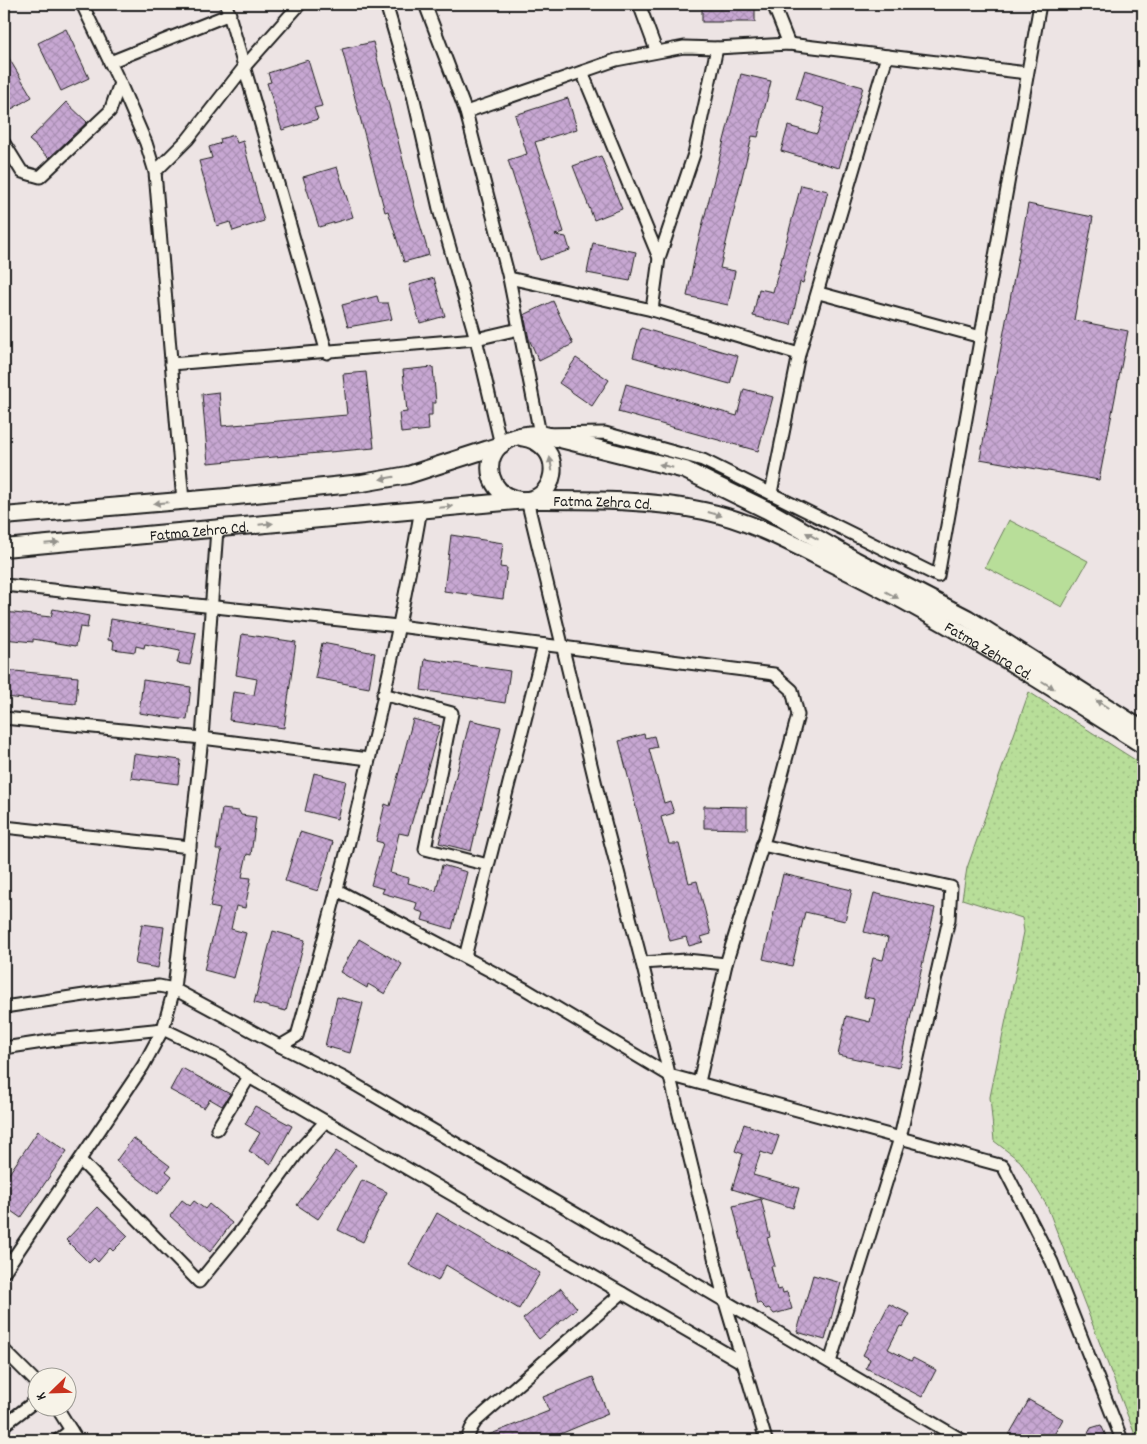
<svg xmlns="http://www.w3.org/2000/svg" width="1147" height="1444" viewBox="0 0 1147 1444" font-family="Dekko,sans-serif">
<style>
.grass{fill:#b8de99;stroke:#6a7d5a}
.park{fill:url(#park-dots);stroke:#6a7d5a}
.building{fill:url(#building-cross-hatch);stroke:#1c1c1c}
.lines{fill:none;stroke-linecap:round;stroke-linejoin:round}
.minor-casing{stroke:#1c1c1c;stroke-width:15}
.secondary-casing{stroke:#1c1c1c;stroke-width:20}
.minor{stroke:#f7f3e8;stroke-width:11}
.secondary{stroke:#f7f3e8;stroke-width:16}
.oneway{fill:#94928c}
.labels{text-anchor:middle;stroke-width:4.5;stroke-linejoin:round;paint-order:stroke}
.street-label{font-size:16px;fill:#1c1c1c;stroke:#f7f3e8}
</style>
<defs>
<pattern id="park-dots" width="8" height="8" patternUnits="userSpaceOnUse" patternTransform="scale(1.25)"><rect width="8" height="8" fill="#b8de99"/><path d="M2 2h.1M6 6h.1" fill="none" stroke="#9ebe83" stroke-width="1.8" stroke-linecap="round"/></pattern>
<pattern id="building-cross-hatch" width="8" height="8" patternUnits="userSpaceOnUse" patternTransform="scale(1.25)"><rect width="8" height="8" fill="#c7a7d2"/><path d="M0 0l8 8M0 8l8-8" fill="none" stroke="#aa8fb4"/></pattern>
</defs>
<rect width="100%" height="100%" fill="#ede4e4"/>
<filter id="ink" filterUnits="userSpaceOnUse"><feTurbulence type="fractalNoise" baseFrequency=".02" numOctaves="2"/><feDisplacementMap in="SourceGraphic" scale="10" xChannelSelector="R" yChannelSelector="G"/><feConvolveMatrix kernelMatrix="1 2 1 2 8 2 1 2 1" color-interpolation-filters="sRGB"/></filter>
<g filter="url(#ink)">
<path class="grass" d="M1009,520l79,41 -26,46 -77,-40z"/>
<path class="park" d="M1029,692l114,73v675h-6l-90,-234 -27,-45 -26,-20 -4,-44 34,-165 -2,-14 -60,-19 5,-31z"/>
<g class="building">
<rect x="702" y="4" width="53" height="18"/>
<path d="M66,29l23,49 -28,13 -23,-48z"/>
<path d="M373,42l41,162 15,51 -25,7 -16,-51 -3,1 -43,-163z"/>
<path d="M4,50l28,47 -22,13 -6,-10z"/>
<path d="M308,60l14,46 -8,2 4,11 -36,11 -15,-47 4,-1 -3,-9z"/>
<path d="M805,70l58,17 -24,81 -58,-17 7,-25 29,8 8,-26 -29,-9z"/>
<path d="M741,74l30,7 -13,56 -6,-1 -32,132 15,3 -7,34 -41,-9 10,-50z"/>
<path d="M568,98l9,31 -42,13 29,90 -9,3 11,2 4,13 -30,10 -32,-100 19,-6 -12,-39z"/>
<path d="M66,102l21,20 -38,36 -20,-18z"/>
<path d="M234,135l3,8 6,-2 21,80 -31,10 -3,-9 -13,4 -18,-65 13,-3 -3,-11 12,-4 -1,-4z"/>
<path d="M601,156l21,53 -28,11 -21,-54z"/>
<path d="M337,167l16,50 -34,10 -16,-50z"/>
<path d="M801,185l27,6 -25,92 -3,-1 -9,43 -38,-9 6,-27 14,3z"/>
<path d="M1028,204l65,13 -19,103 54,11 -29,149 -119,-21z"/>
<path d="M593,243l43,9 -6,29 -43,-8z"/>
<path d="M434,278l11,38 -25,7 -11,-38z"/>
<path d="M377,296l2,7h9l4,16 -44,8 -6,-22z"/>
<path d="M553,301l20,43 -34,17 -10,-22 -5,-24z"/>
<path d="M641,328l97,28 -8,28 -97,-27z"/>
<path d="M576,358l33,22 -17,26 -33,-23z"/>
<path d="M433,367l3,36h-4v12h-4l1,15 -28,3 -2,-20 8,-1 -4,-42z"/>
<path d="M366,372l8,76 -166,15 -6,-69 17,-2 3,34 125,-11 -4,-41z"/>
<path d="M626,384l111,32 7,-27 29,8 -15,54 -140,-39z"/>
<path d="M451,535l52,8 -3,24 7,1 -4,31 -59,-8z"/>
<path d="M53,609l36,7 -2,12 -7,-1 -4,19 -43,-7v3l-29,-3v-27l47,5z"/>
<path d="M111,619l85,14 -6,32 -13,-2 3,-12 -35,-7 -1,4 -8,-2 -1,6 -22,-3 1,-8 -6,-1z"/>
<path d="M242,634l54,8 -12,86 -55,-8 4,-28 21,3 3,-16 -21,-4z"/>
<path d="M322,643l53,10 -6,35 -54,-10z"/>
<path d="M425,659l85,12 -5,32 -84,-13z"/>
<path d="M4,670l74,7 -2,27 -72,-7z"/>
<path d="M143,680l48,7 -4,33 -48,-7z"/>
<path d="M413,719l27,7 -32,109 -9,-2 -9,40 19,5 -1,5 28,8 6,-26 25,7 -15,57 -30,-9 2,-7 -9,-3 2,-7 -35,-10 2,-4 -13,-4 12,-42 -7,-2 9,-37 5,2z"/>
<path d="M470,720l31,7 -30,124 -32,-8z"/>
<path d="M644,734l1,4 9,-2 3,11 -8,2 15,54 6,-2 4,12 -13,4 8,27h10l10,39 8,-2 14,53 -10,3 2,5 -14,4 -3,-9 -16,4 -51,-200z"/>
<path d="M134,754l47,6 -3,24 -47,-6z"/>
<path d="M314,773l32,8 -9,38 -32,-8z"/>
<path d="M704,806l43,1v22l-43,-1z"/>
<path d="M222,809l17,2 2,4 15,2 -5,38 -4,-1 -5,23 9,1 -6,30 -9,-2 -5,23 15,4 -12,45 -30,-8 16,-61 -10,-2 12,-57h-6z"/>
<path d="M300,832l33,10 -15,49 -33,-10z"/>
<path d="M783,874l69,16 -7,31 -40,-9 -13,54 -29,-7z"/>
<path d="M874,893l61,15 -36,160 -61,-13 8,-39 24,6 5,-23 -11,-2 9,-39 10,2 5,-22 -24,-6z"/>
<path d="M142,924l22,3 -6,41 -23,-4z"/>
<path d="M273,931l32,9 -19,71 -32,-8z"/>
<path d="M359,939l43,25 -17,30 -17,-10 -1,4 -27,-16z"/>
<path d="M337,997l26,6 -13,50 -25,-7z"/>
<path d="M182,1068l48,26 -8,12 -12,-7 -6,9 -34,-18z"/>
<path d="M255,1106l37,20 -21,38 -22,-13 11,-18 -15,-9z"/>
<path d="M744,1124l35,12 -7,20 -11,-4 -8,23 46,13 -6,20 -61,-19 11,-35 -8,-3z"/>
<path d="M38,1131l29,20 -46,67 -17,-12v-25z"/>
<path d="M133,1138l37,28 -4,5 6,5 -14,18 -42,-33z"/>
<path d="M336,1151l20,14 -38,54 -21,-14z"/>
<path d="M362,1180l25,12 -24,50 -25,-12z"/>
<path d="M761,1199l9,38 -3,1 8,28h-4l6,24 5,-1 1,4 4,-1 5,17 -18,5 -5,-6 -3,1 -6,-6 -3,1 -24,-98z"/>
<path d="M182,1200l8,6 4,-5 11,8 4,-5 23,19 -22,29 -40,-36z"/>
<path d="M98,1207l30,29 -15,15 -3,-3 -12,14 -4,-4 -5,5 -23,-23z"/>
<path d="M437,1213l103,60 -21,36 -73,-44 -8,16 -29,-16z"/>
<path d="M813,1275l28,8 -16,57 -28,-8z"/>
<path d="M561,1288l16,20 -38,31 -16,-20z"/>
<path d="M889,1304l21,10 -7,13 -3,-1 -12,23 23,12 2,-3 23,12 -14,27 -56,-29 4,-9 -7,-4z"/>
<path d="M593,1377l15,37 -62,26h-70l73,-29 -6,-14z"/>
<path d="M1029,1400l34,19 -12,21h-45z"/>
<path d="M1101,1425l7,15h-24l7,-12z"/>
</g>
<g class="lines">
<defs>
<g id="minor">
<path d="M226,4l101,349"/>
<path d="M386,4l27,91 27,118 36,126 25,106"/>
<path d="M425,4l41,108 43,166 31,156 65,-1 98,27 235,116 102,-572"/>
<path d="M639,4l17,46"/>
<path d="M773,4l16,40"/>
<path d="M110,62l120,-48"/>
<path d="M582,72l77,186"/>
<path d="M120,83l26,60 9,29 28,329"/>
<path d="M466,112l150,-52 68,-13 33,1 72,-4 238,29"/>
<path d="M4,143l18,29 18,5 70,-66 10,-28 -38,-79"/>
<path d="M155,172l33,-33 57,-73 55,-62"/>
<path d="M509,278l143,32 147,44"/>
<path d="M819,293l162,44"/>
<path d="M652,310l7,-52 35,-104 23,-106"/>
<path d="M171,364l305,-25 43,-10"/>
<path d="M771,493l28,-139 88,-298"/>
<path d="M527,500l76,314 39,149 83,339 41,138"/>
<path d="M4,585l394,41 376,48 18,16 6,25 -31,116 -41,133 -27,118"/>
<path d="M383,694l69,19 -27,136 63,16"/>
<path d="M4,718l198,20 167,21"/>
<path d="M4,827l186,20"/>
<path d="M762,845l189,42 -2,32 -49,219 -70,224"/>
<path d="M337,890l188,99 144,86 334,91 49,96 70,178"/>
<path d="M465,957l79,-312"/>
<path d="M642,963l44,-3 40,4"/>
<path d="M4,1007l114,-17 41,-4 15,3 106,57 17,-10c49,-173 93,-349 124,-527"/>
<path d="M280,1046l64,32 618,362"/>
<path d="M4,1048l52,-8 107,-11 58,28 28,20 -32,52"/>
<path d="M249,1077l494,286"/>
<path d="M80,1160l119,122 40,-49 63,-86 23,-25"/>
<path d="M4,1272l139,-206 20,-37 11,-40 28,-251 15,-209"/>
<path d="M4,1350l34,34"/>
<path d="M56,1406l21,34"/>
<path d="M4,1425l34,-26"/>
<path d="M58,1440l13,-10"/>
<path d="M467,1440l4,-11 5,-8 146,-128"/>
</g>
<g id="secondary">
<path d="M521,437c50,7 35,73 -6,62 -25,-6 -33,-36 -15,-54 10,-9 27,-11 40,-11l145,36 84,41 86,49 112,58 176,112"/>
<path d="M4,516l223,-19 135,-14 46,-8 93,-30"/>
<path id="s1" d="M4,548l523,-48c60,0 119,-1 177,11 48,10 89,33 133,55 106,52 206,116 306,179"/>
</g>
</defs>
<use href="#minor" class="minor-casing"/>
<use href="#secondary" class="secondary-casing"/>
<use href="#minor" class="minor"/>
<use href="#secondary" class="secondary"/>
</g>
<defs><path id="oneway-solid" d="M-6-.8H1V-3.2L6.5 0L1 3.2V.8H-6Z" transform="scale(1.25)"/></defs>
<g class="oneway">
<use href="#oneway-solid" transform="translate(551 464) rotate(-100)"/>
<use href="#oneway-solid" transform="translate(666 466) rotate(-166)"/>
<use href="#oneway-solid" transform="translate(387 478) rotate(170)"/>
<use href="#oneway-solid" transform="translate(161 503) rotate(175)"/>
<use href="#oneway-solid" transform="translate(446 507) rotate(-5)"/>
<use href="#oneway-solid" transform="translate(715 514) rotate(16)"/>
<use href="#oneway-solid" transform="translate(266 524) rotate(-6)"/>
<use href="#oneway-solid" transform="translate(812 536) rotate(-151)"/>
<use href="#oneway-solid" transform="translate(52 543) rotate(-5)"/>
<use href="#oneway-solid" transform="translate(892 595) rotate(28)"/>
<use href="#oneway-solid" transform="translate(1048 685) rotate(32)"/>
<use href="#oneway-solid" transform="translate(1102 704) rotate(-148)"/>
</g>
</g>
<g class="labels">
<g class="street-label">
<text dy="6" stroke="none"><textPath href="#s1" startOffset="601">Fatma Zehra Cd.</textPath></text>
<text dy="6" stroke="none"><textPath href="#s1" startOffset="196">Fatma Zehra Cd.</textPath></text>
<text dy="6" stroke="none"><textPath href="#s1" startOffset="1021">Fatma Zehra Cd.</textPath></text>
</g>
</g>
<rect width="1147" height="1444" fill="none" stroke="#f7f3e8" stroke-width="20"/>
<rect x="10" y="10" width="1127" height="1424" fill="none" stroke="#1c1c1c" stroke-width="2" filter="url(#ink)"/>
<g transform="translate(52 1392) rotate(247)"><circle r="24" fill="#f7f3e8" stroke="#9f9d96"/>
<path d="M0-4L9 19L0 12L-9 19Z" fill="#c8321e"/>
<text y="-8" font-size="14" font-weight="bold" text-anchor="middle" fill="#1c1c1c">K</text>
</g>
</svg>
